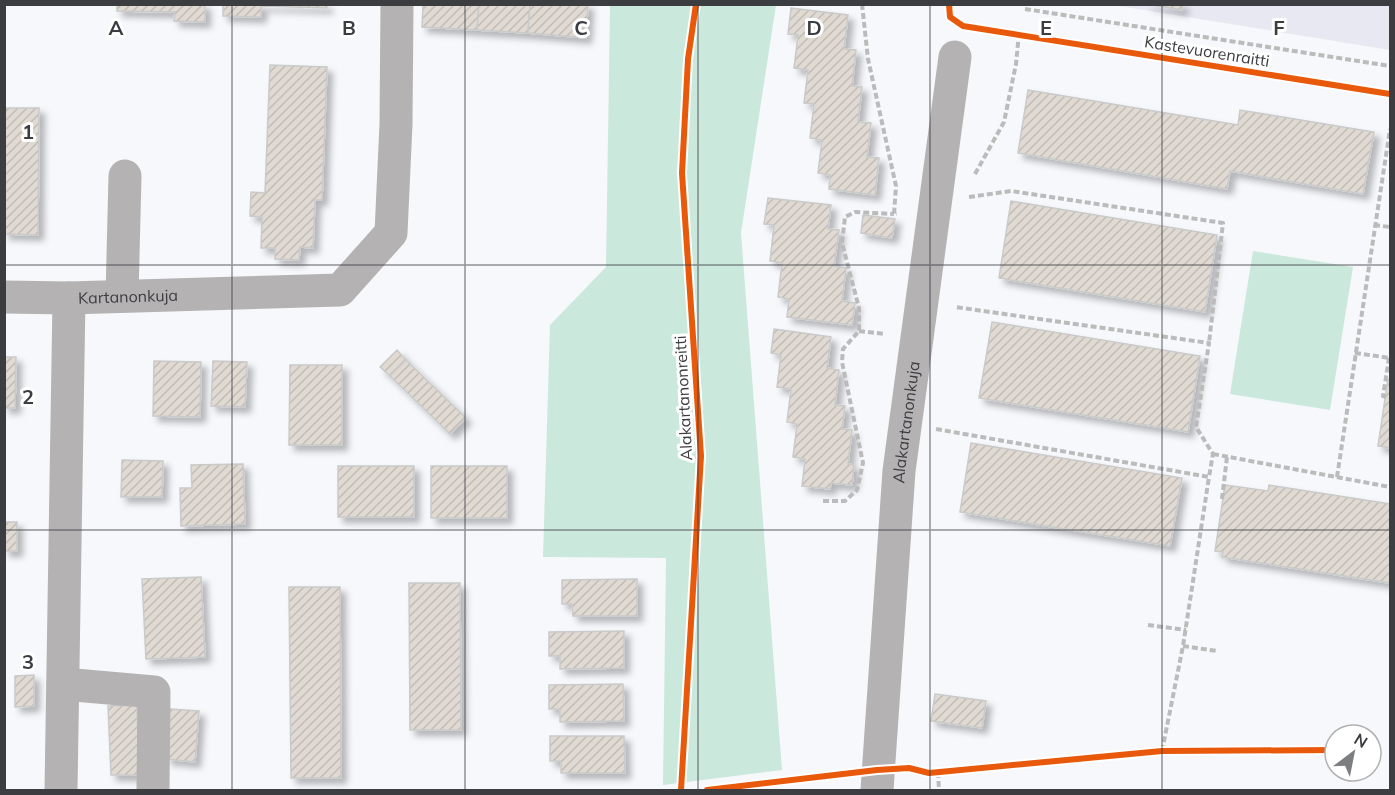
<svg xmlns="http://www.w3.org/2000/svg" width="1395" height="795" viewBox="0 0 1395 795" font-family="Mulish,sans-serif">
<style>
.built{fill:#e7e8f2}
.green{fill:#cbe8dc}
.building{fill:url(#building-hatch);stroke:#cacaca;stroke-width:1.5;filter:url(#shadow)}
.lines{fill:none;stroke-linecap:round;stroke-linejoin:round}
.path{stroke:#bbb;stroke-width:4;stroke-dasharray:6 3;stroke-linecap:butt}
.minor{stroke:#b4b2b3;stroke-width:33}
.cycleway-casing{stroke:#fff;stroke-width:10}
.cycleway{stroke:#e8590c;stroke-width:6}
.grid{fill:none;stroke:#3c3d41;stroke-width:1.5;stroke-opacity:0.55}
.labels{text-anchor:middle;stroke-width:6;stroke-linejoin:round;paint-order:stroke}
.street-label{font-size:16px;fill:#3c3d41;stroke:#fff}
.grid-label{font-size:20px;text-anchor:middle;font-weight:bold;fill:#3c3d41;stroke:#fff;stroke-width:6;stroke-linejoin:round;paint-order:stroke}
</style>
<defs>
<pattern id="building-hatch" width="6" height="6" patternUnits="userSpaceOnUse" patternTransform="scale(1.5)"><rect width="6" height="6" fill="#e0dad3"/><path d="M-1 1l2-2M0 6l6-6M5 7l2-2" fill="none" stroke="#c1bcb6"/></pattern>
<filter id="shadow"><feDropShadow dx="5.5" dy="5.5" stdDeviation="3" flood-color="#0004"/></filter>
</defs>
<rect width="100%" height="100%" fill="#f7f8fc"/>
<path class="built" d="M1113,5h277v45z"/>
<g class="green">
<path d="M610,5h166l-35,228 41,537 -119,15 3,-227 -123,-1 7,-232 56,-58z"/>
<path d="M1253,251l100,16 -23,143 -100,-16z"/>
</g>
<g class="building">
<path d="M117,4h88v18l-31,-1 1,-9 -58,-1z"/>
<path d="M223,4h104v4l-66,-2v11l-38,-1z"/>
<path d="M423,4h56l-2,26 -55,-3z"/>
<path d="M479,4h51l-2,29 -51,-3z"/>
<path d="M530,4h58l-2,34 -58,-5z"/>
<path d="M1146,4h37l-1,6z"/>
<path d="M791,8l57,7 -4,34 12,1 -4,36 10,1 -4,35 13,1 -4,34 12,1 -4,37 -46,-6 1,-14 -12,-2 4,-33 -12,-2 4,-34 -10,-1 4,-33 -14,-2 4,-33 -10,-1z"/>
<path d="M270,65l57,2 -5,133h-7l-2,48 -13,-1 -1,13 -24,-1v-11h-14l1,-31 -12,-1 1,-24 14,1z"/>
<path d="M1028,90l210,35 2,-15 134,22 -11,62 -133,-23 -3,18 -209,-36z"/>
<path d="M4,108h35l-1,127 -34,-1z"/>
<path d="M768,198l63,7 -3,24 11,1 -5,36 12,2 -4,33 13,2 -3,22 -65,-8 2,-18 -11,-2 4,-34 -12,-2 4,-36 -10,-1z"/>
<path d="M1011,201l206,34 -12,77 -206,-34z"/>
<path d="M863,215l32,4 -3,19 -31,-5z"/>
<path d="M992,322l208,34 -12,76 -209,-34z"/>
<path d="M774,329l57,8 -4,31 12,2 -4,35 10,1 -3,23 10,1 -4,34 6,1 -2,20 -21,-2 -1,6 -28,-3 3,-27 -12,-2 4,-33 -10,-2 4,-33 -14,-2 4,-32 -10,-2z"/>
<path d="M397,350l9,10 -16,16 -10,-9z"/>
<path d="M4,357h12l-1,51h-11z"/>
<path d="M406,360l60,58 -16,16 -60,-58z"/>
<path d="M154,361l47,1 -1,55 -47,-1z"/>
<path d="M213,361l34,1 -2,45 -34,-1z"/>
<path d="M290,365h52v80h-53z"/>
<path d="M1388,379h2v75v-6l-12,-2z"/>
<path d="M971,443l211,35 -12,68 -210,-34z"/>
<path d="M122,460l41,1 -1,36h-41z"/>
<path d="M243,464l2,60 -64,2 -1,-38h12l-1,-23z"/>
<rect x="338" y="466" width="76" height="51"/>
<rect x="431" y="466" width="76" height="52"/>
<path d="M1225,485l43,6 1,-6 121,19v79l-168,-26 1,-5 -8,-1z"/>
<rect x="4" y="522" width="13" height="29"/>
<path d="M201,577l4,80 -59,2 -4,-80z"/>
<path d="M637,579v37h-64l-1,-12h-10v-24z"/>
<path d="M409,583h51l1,147h-51z"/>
<path d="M289,587h51l1,191h-50z"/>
<path d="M624,631v37l-64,1v-13h-11v-24z"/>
<path d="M34,675v31l-19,1v-31z"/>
<path d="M623,684l1,37 -64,1v-13h-11v-24z"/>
<path d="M935,694l51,7 -4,27 -51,-7z"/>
<path d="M137,705l2,70h-28l-3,-69z"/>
<path d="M170,709l29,2 -4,51 -29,-3z"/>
<path d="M550,736h74l1,37h-64v-12h-11z"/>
</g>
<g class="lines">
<g class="path">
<path d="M862,4l6,55 28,127 -2,28h3"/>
<path d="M1025,9l365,57"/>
<path d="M975,174l29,-52 12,-58 3,-31"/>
<path d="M969,197l42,-6 212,32 -14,120"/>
<path d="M1374,225l16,2"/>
<path d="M859,331l26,3"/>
<path d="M1355,353l35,5"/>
<path d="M1386,397l-3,-1 6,-38"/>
<path d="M936,429l273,48 4,-23 -17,-27 13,-84 -254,-36"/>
<path d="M1213,454l177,33"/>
<path d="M1337,477l53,-348"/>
<path d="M1222,499l5,-42"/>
<path d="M823,501h22l12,-11 6,-27 -21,-101 1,-13 16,-18v-23l-17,-65 3,-26 10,-5 39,2"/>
<path d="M1148,625l38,5"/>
<path d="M1183,646l34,5"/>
<path d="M1162,751l21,-105 26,-169"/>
<path d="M938,772l1,18"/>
</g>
<g class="minor">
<path d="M122,296l3,-120"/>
<path id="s1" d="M4,297l65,1 271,-8 51,-57 5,-109 1,-120"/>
<path d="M63,684l91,8 -1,98"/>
<path d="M61,790l8,-492"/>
<path id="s2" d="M877,790l22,-319 56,-414"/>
</g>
<defs>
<g id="cycleway">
<path d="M949,4l1,13 13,9 427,68"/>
<path d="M681,790l20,-334 -19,-283 6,-114 8,-55"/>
<path d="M707,790l170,-20 32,-2 20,5 233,-22 173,-1"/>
</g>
</defs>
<use href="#cycleway" class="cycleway-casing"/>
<use href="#cycleway" class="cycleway"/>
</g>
<path class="grid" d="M232,4v786M465,4v786M698,4v786M930,4v786M1162,4v786M4,265h1386M4,530h1386"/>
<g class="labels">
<g class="street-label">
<text transform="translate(1207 51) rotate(9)" y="6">Kastevuorenraitti</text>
<text dy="6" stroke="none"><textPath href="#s1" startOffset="124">Kartanonkuja</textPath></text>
<text transform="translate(683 398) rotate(-93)" y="6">Alakartanonreitti</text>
<text dy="6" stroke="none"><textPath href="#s2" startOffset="369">Alakartanonkuja</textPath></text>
</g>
</g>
<g class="grid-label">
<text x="116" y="35">A</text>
<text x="349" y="35">B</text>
<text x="581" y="35">C</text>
<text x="814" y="35">D</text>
<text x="1046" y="35">E</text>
<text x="1279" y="35">F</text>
<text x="28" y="139">1</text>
<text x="28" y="404">2</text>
<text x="28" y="669">3</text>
</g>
<rect width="1395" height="795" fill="none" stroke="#3c3d41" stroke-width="12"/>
<g transform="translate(1353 753) rotate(32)"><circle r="28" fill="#ffffff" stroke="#b1b1b3" stroke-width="1.5"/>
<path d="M0-4.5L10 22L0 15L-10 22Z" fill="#7d7e82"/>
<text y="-9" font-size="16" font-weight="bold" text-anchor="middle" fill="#3c3d41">N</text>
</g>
</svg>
